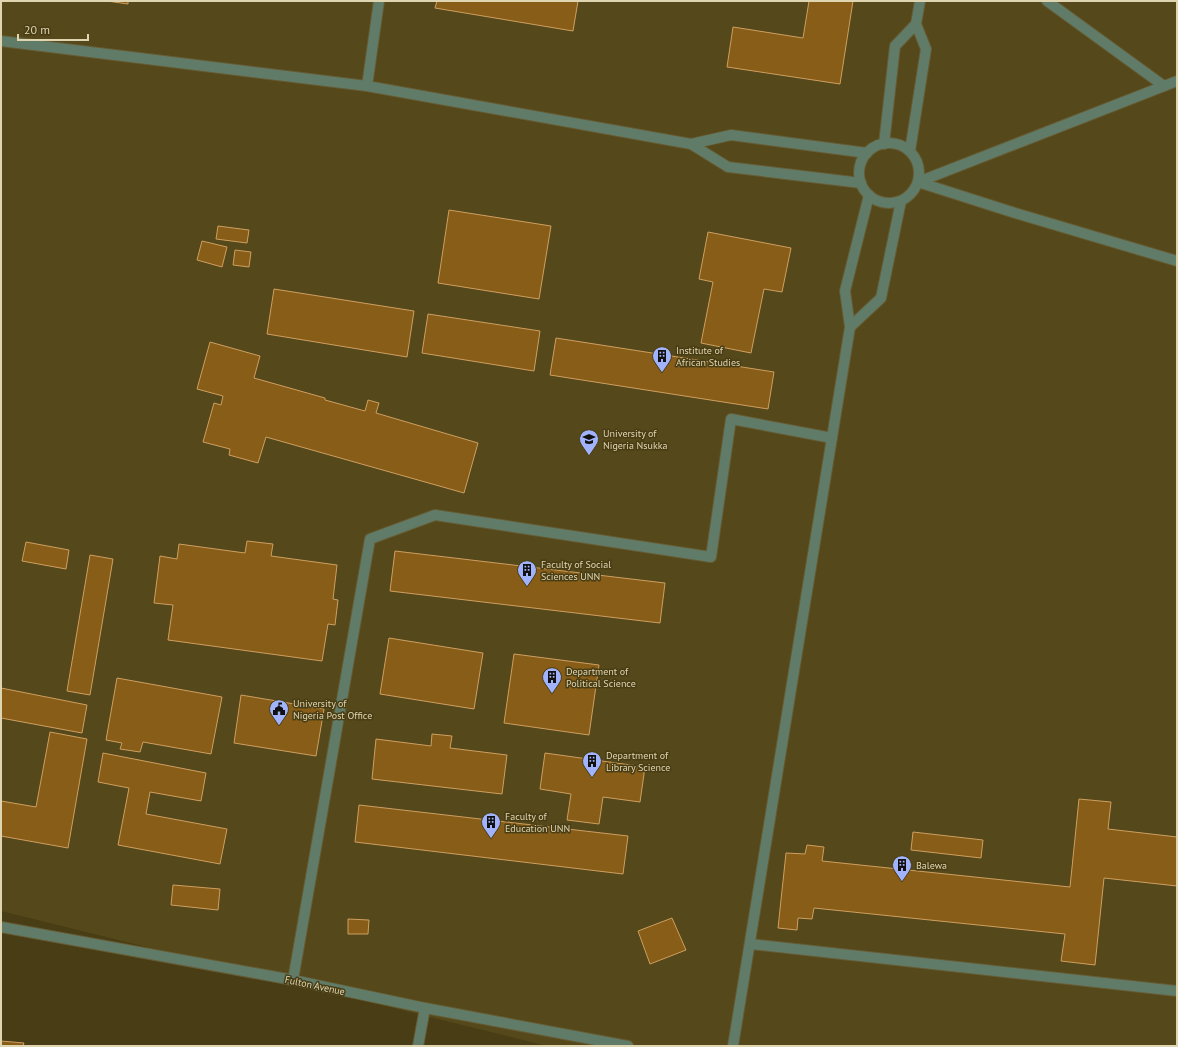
<svg xmlns="http://www.w3.org/2000/svg" width="1178" height="1047" viewBox="0 0 1178 1047" font-family="'PT Sans',sans-serif">
<style>
.built{fill:#55481a}
.building{fill:#885d18;stroke:#ce9f60}
.lines{fill:none;stroke-linecap:round;stroke-linejoin:round}
.minor-casing{stroke:#665b33;stroke-width:12}
.minor{stroke:#607c68;stroke-width:10}
.labels{text-anchor:middle;stroke-width:3;stroke-linejoin:round;paint-order:stroke}
.poi-label{font-size:10px;fill:#e0d5b1;stroke:#483d14;text-anchor:start}
.street-label{font-size:10px;fill:#e0d5b1;stroke:#483d14}
</style>
<rect width="100%" height="100%" fill="#483d14"/>
<path class="built" d="M1,1h1176v1045h-630l-546,-135z"/>
<g class="building">
<path d="M107,1h21v3z"/>
<path d="M437,1h141l-5,30 -138,-23z"/>
<path d="M809,1h44l-13,83 -113,-17 6,-40 70,11z"/>
<path d="M449,210l102,16 -12,73 -101,-16z"/>
<path d="M218,226l31,4 -2,13 -31,-4z"/>
<path d="M708,232l83,16 -9,44 -18,-3 -13,64 -50,-10 12,-61 -14,-3z"/>
<path d="M202,241l25,6 -5,20 -25,-7z"/>
<path d="M235,250l16,2 -2,15 -16,-2z"/>
<path d="M274,289l140,22 -7,46 -140,-23z"/>
<path d="M428,314l112,17 -6,40 -112,-18z"/>
<path d="M556,338l218,34 -6,37 -218,-34z"/>
<path d="M210,342l50,14 -6,22 71,20v2l40,11 3,-11 11,3 -3,10 102,30 -14,50 -198,-56 -8,26 -29,-8 1,-6 -27,-7 11,-39 7,2 2,-9 -26,-7z"/>
<path d="M247,541l26,3 -2,12 66,9 -4,34 5,1 -3,25 -7,-1 -6,37 -154,-21 5,-35 -19,-2 6,-47 17,3 2,-15 66,9z"/>
<path d="M26,542l43,8 -3,19 -44,-8z"/>
<path d="M395,551l270,32 -5,40 -270,-32z"/>
<path d="M90,555l23,4 -23,136 -23,-4z"/>
<path d="M389,638l94,15 -9,56 -94,-15z"/>
<path d="M514,654l85,11 -10,70 -85,-12z"/>
<path d="M117,678l105,19 -11,57 -68,-12 -3,10 -20,-3 2,-6 -16,-3z"/>
<path d="M1,688l86,17 -5,28 -81,-15z"/>
<path d="M241,695l83,14 -8,47 -82,-13z"/>
<path d="M50,732l37,7 -19,109 -67,-12v-35l35,6z"/>
<path d="M432,734l20,2 -2,12 57,7 -5,39 -130,-15 4,-40 55,7z"/>
<path d="M103,753l103,20 -5,28 -51,-9 -4,22 81,15 -7,35 -102,-19 11,-57 -31,-6z"/>
<path d="M545,753l100,14 -5,35 -37,-5 -4,27 -32,-4 4,-26 -31,-5z"/>
<path d="M1079,799l32,3 -3,27 69,8v49l-73,-8 -9,87 -34,-4 4,-27 -251,-26 -2,11 -14,-1 -1,12 -19,-2 8,-75 19,1 2,-9 17,2 -2,14 248,26z"/>
<path d="M359,805l269,31 -5,38 -268,-32z"/>
<path d="M913,832l70,8 -2,18 -70,-8z"/>
<path d="M173,885l47,4 -2,21 -47,-5z"/>
<path d="M672,918l14,32 -36,14 -12,-33z"/>
<path d="M348,919l21,1 -1,14h-20z"/>
<path d="M1,1041l23,2 -1,3h-22z"/>
</g>
<g class="lines">
<defs>
<g id="minor">
<path d="M1047,1l117,85"/>
<path d="M1,41l366,45 324,58 37,23 133,16"/>
<path d="M367,86l12,-85"/>
<circle cx="889" cy="173" r="30"/>
<path d="M691,144l40,-9 136,18"/>
<path d="M884,144l11,-98 21,-22"/>
<path d="M910,151l16,-102 -10,-25 4,-23"/>
<path d="M918,182l259,-101"/>
<path d="M918,182l97,31 162,48"/>
<path d="M850,327l31,-29 20,-97"/>
<path d="M1,927l292,53 132,28 203,38"/>
<path d="M750,944l427,47"/>
<path d="M293,980l77,-441 65,-24 276,42 20,-138 101,19"/>
<path d="M418,1046l7,-38"/>
<path d="M733,1046l117,-719 -5,-36 24,-96"/>
</g>
</defs>
<use href="#minor" class="minor-casing"/>
<use href="#minor" class="minor"/>
</g>
<defs>
<symbol id="building-pin" viewBox="-11 -11 22 30"><path d="M0 17L-7.5 6A9.5 9.5 0 1 1 7.5 6Z" fill="#a1b3fd" stroke="#483d14"/><path d="M-4-6H4V6H1V3H-1V6H-4ZM-2.5-4.3h1.7v1.8h-1.7ZM.8-4.3h1.7v1.8H.8ZM-2.5-1h1.7V.8h-1.7ZM.8-1h1.7V.8H.8Z" fill="#111"/></symbol>
<symbol id="university-pin" viewBox="-11 -11 22 30"><path d="M0 17L-7.5 6A9.5 9.5 0 1 1 7.5 6Z" fill="#a1b3fd" stroke="#483d14"/><path d="M0-5L7-2L0 1L-7-2ZM-4 1L0 2.5L4 1V4Q0 6-4 4Z" fill="#111"/></symbol>
<symbol id="civic-pin" viewBox="-11 -11 22 30"><path d="M0 17L-7.5 6A9.5 9.5 0 1 1 7.5 6Z" fill="#a1b3fd" stroke="#483d14"/><path d="M-.6-6.5H3V-4.5H.6V-3L4-1V1h2V6H-6V1h2V-1L-.6-3ZM-1.2 2.5V6h2.4V2.5Z" fill="#111"/></symbol>
</defs>
<g fill-rule="evenodd">
<use href="#building-pin" x="651" y="345" width="22" height="30"/>
<use href="#university-pin" x="578" y="428" width="22" height="30"/>
<use href="#building-pin" x="516" y="559" width="22" height="30"/>
<use href="#building-pin" x="541" y="666" width="22" height="30"/>
<use href="#civic-pin" x="268" y="698" width="22" height="30"/>
<use href="#building-pin" x="581" y="750" width="22" height="30"/>
<use href="#building-pin" x="480" y="811" width="22" height="30"/>
<use href="#building-pin" x="891" y="854" width="22" height="30"/>
</g>
<g class="labels">
<g class="poi-label">
<text x="676" y="354">Institute of<tspan x="676" dy="12">African Studies</tspan></text>
<text x="603" y="437">University of<tspan x="603" dy="12">Nigeria Nsukka</tspan></text>
<text x="541" y="568">Faculty of Social<tspan x="541" dy="12">Sciences UNN</tspan></text>
<text x="566" y="675">Department of<tspan x="566" dy="12">Political Science</tspan></text>
<text x="293" y="707">University of<tspan x="293" dy="12">Nigeria Post Office</tspan></text>
<text x="606" y="759">Department of<tspan x="606" dy="12">Library Science</tspan></text>
<text x="505" y="820">Faculty of<tspan x="505" dy="12">Education UNN</tspan></text>
<text x="916" y="869">Balewa</text>
</g>
<g class="street-label">
<text transform="translate(315 985) rotate(12)" y="4">Fulton Avenue</text>
</g>
</g>
<rect width="1178" height="1047" fill="none" stroke="#e0d5b1" stroke-width="4"/>
<path d="M18 34v6h70v-6" fill="none" stroke="#e0d5b1" stroke-width="2"/>
<text x="24" y="34" font-size="12" fill="#e0d5b1" stroke="#483d14" stroke-width="3" paint-order="stroke">20 m</text>
</svg>
